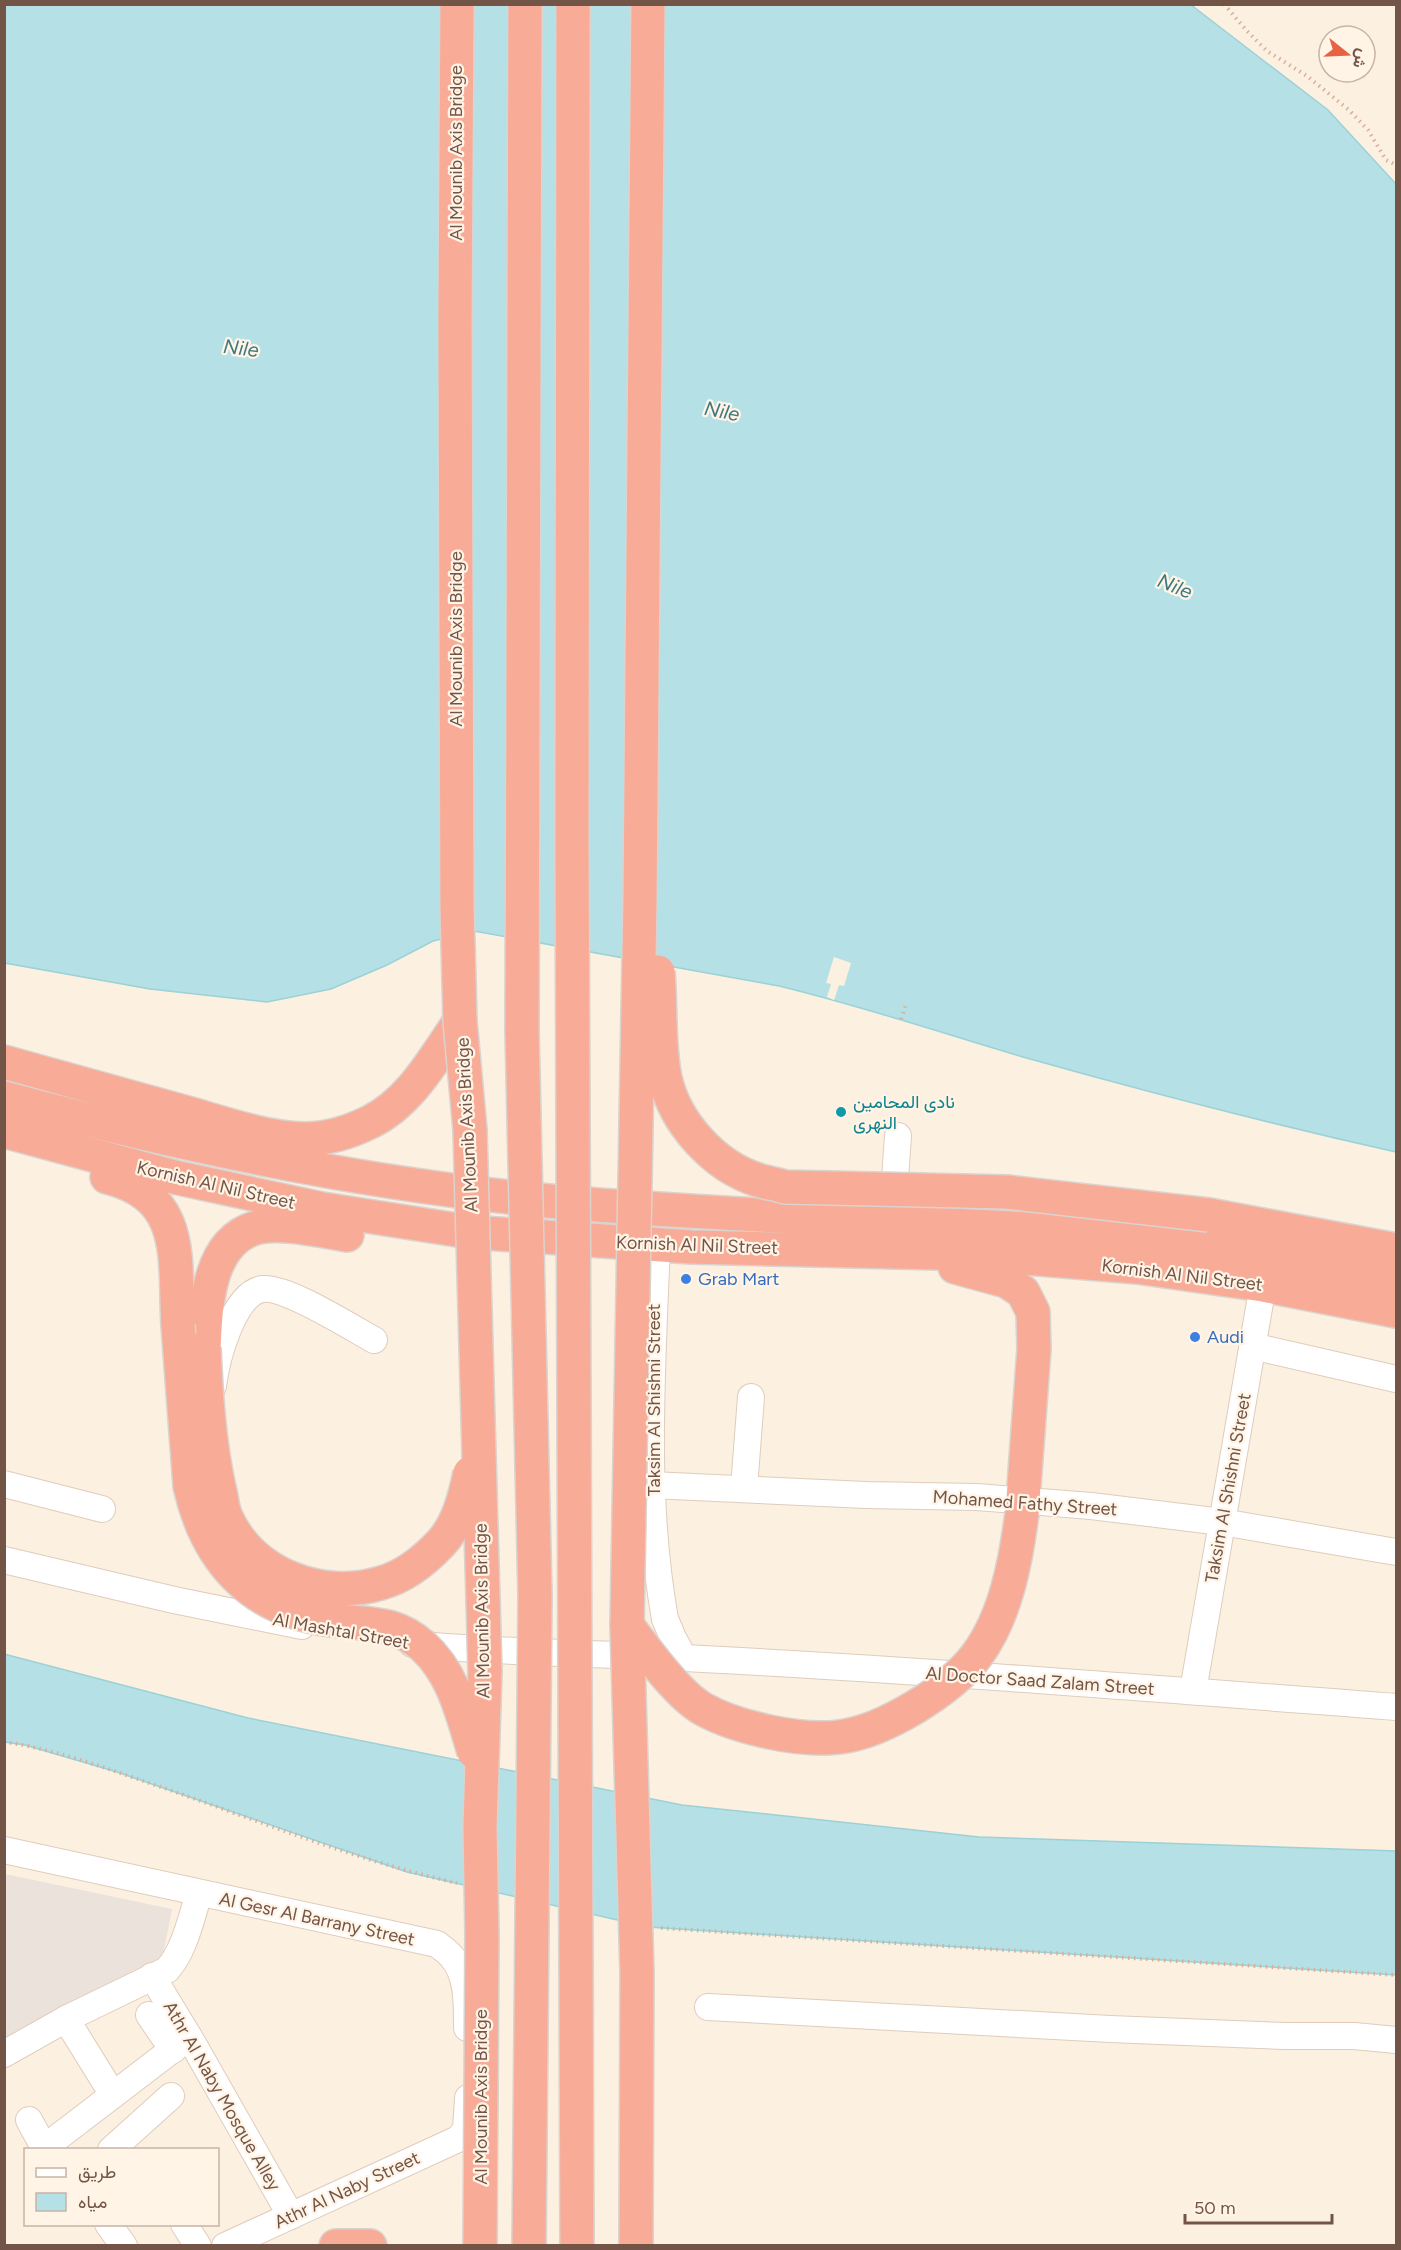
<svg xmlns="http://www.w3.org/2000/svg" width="1401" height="2250" viewBox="0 0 1401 2250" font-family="Figtree,Vazirmatn,sans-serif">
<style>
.industrial{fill:#ebe2dc}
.water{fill:#b5e1e6;stroke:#9bd1d7;stroke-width:1.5}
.pier{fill:#fcf0e0}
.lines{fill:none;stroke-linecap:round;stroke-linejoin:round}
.minor-casing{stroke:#e0ccbc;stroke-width:28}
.highway-casing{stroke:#dbd3cf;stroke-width:36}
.path{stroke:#d6b09b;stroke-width:4;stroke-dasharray:1.5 4.5;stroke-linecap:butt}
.minor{stroke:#fff;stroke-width:26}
.highway{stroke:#f8ab96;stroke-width:33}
.highway-bridge-casing{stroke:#dbd3cf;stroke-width:36;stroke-linecap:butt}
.highway-bridge{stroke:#f8ab96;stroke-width:33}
.culture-dot{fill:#0f9aa8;stroke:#fff4e6;stroke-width:2}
.shop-dot{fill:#3f7fe0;stroke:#fff4e6;stroke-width:2}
.labels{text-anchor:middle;stroke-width:4.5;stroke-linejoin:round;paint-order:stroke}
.street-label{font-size:18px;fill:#735547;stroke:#fff4e6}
.culture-label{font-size:18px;fill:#0d838f;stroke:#fff4e6;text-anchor:start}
.shop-label{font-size:18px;fill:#366cbe;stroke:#fff4e6;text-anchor:start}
.water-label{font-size:20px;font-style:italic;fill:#3e7880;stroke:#fff4e6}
</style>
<rect width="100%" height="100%" fill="#fcf0e0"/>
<path class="industrial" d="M5,1874l167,35 -10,51 -157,82z"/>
<g class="water">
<path d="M4,5h1187l137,105 68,74v968c-125,-28 -249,-60 -373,-95 -81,-24 -161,-51 -244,-71l-305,-55 -41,10 -46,24 -56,24 -64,13 -117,-13 -145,-26z"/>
<path d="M4,1654l244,64 434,87 297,32 417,14v124l-748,-48 -241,-55 -290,-100 -92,-27 -20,-3z"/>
</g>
<path class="pier" d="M834,957l17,6 -7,23 -5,-1 -5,15 -7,-3 4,-13 -5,-1z"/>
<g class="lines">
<defs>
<g id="minor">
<path d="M893,1207l5,-71"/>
<path d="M657,1245c-5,125 -14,251 8,374l8,19 11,20"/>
<path d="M1252,1346l144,33"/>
<path d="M213,1386c3,-24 20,-94 50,-97 23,-3 89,39 111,51"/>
<path d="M4,1484l98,25"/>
<path d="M651,1485l215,10 111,2 114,9 131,16 174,30"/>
<path d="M744,1488l7,-91"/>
<path d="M4,1560l170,40 128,26"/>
<path d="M412,1644c90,9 181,9 272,14 238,12 475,31 712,49"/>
<path d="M1193,1691l70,-406"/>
<path d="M4,1850l433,94c5,4 11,8 15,13 16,18 15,48 15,71"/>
<path d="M152,1976l40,66 99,174"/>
<path d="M708,2007l402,22 175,7h69l42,4"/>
<path d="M149,2015l24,35"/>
<path d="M66,2019l47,76"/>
<path d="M4,2054l62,-35 101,-49c18,-20 24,-52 32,-76"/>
<path d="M29,2120l12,22 3,3 5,-1 140,-107"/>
<path d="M111,2150l60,-54"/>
<path d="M108,2224l16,22"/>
<path d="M184,2224l14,22"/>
<path d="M225,2246l233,-107 8,-9 2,-32"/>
</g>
<g id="highway">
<path d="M4,1062c60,17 120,33 180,50 39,11 80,26 120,27 22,0 46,-7 66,-17 41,-20 65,-65 90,-101"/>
<path d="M4,1098c182,49 368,88 556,104 131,11 263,16 395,23 47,3 94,4 141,8 101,9 202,27 300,46"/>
<path d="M4,1131l170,46 148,32 148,23 221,15 287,7 159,13 126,18 133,26"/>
<path d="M107,1177c80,20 67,82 71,148"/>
<path d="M1209,1215l187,35"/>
<path d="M955,1267l51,14 17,11 10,20 1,37 -12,164"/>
<path d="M204,1348c2,-41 3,-105 51,-120 23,-7 67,3 92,7"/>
<path d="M336,2246h34"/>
</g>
</defs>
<use href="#minor" class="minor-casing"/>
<use href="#highway" class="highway-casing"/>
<g class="path">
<path d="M1224,4l23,27 20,20 40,25 42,34 19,20 18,30 10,5"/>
<path d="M901,1019l6,-17"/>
<path d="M4,1742c52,7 104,27 154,44 99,34 197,74 299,97"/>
<path d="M661,1928l735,47"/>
</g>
<use href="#minor" class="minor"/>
<use href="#highway" class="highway"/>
<defs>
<g id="highway-bridge">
<path d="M457,4l-2,317 2,585 3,115 10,109 15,542 -5,154 2,109 -2,311"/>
<path d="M525,4l-3,1027 13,565 -6,650"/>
<path d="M573,4l-1,834 5,1408"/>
<path d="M658,972c3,35 0,72 7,106 10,45 49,88 93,102 9,3 18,4 27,7l222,5 202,23"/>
<path d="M178,1325l12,161c17,76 63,125 142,134 36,5 61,0 91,26 31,28 39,68 51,106"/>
<path d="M204,1348c2,47 5,94 15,140 3,10 3,22 8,31 26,56 96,82 154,64 22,-6 44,-23 60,-40 17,-18 24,-46 29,-70"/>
<path d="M627,1625c18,24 50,69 76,84 34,19 98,33 136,28 44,-5 112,-47 138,-82 29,-39 39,-95 45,-142"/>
<path d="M636,2246l1,-273 -10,-348 13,-724 8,-897"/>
</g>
</defs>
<use href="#highway-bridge" class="highway-bridge-casing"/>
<use href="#highway-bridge" class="highway-bridge"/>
</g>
<circle class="culture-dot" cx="841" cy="1112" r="6"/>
<g class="shop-dot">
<circle cx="686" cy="1279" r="6"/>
<circle cx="1195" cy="1337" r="6"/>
</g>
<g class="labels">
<g class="street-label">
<text transform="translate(456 153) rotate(-90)" y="6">Al Mounib Axis Bridge</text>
<text transform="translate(456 639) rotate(-90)" y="6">Al Mounib Axis Bridge</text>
<text transform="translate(467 1125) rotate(-93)" y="6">Al Mounib Axis Bridge</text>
<text transform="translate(216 1185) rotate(13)" y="6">Kornish Al Nil Street</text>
<text transform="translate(697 1245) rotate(2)" y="6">Kornish Al Nil Street</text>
<text transform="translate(1182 1275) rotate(7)" y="6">Kornish Al Nil Street</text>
<text transform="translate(654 1400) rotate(-90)" y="6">Taksim Al Shishni Street</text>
<text transform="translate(1228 1488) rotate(-80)" y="6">Taksim Al Shishni Street</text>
<text transform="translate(1025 1503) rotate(4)" y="6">Mohamed Fathy Street</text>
<text transform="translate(482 1611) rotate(-91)" y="6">Al Mounib Axis Bridge</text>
<text transform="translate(341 1631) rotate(10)" y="6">Al Mashtal Street</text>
<text transform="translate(1040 1681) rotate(4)" y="6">Al Doctor Saad Zalam Street</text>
<text transform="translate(317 1919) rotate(12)" y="6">Al Gesr Al Barrany Street</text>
<text transform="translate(222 2096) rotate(60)" y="6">Athr Al Naby Mosque Alley</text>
<text transform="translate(481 2097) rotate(-90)" y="6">Al Mounib Axis Bridge</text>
<text transform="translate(347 2190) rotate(-25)" y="6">Athr Al Naby Street</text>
</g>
<g class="culture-label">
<text x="853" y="1108">نادى المحامين<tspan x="853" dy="21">النهرى</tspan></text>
</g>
<g class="shop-label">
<text x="698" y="1285">Grab Mart</text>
<text x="1207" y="1343">Audi</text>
</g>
<g class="water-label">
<text transform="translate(241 348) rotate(7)" y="7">Nile</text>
<text transform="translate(722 411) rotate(11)" y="7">Nile</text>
<text transform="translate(1175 586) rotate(22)" y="7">Nile</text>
</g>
</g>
<rect width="1401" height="2250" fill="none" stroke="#735547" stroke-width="12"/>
<rect x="24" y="2148" width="195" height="78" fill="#fff4e6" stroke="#c7b4a6" stroke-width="1.5"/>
<rect x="36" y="2168" width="30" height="9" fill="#ffffff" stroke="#c7b4a6" stroke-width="1.5"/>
<text x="78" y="2178" font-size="18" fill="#735547">طريق</text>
<rect x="36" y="2193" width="30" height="18" fill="#b5e1e6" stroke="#c7b4a6" stroke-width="1.5"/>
<text x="78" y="2208" font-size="18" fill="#735547">مياه</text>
<g transform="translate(1347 54) rotate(108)"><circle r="28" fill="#fff4e6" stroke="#c7b4a6" stroke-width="1.5"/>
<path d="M0-4.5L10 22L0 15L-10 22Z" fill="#e96143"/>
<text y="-9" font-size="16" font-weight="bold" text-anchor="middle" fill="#735547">ش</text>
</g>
<path d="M1185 2214v9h147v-9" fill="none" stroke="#735547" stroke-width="3"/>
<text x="1194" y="2214" font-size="18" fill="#735547" stroke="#fff4e6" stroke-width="4.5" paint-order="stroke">50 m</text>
</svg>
